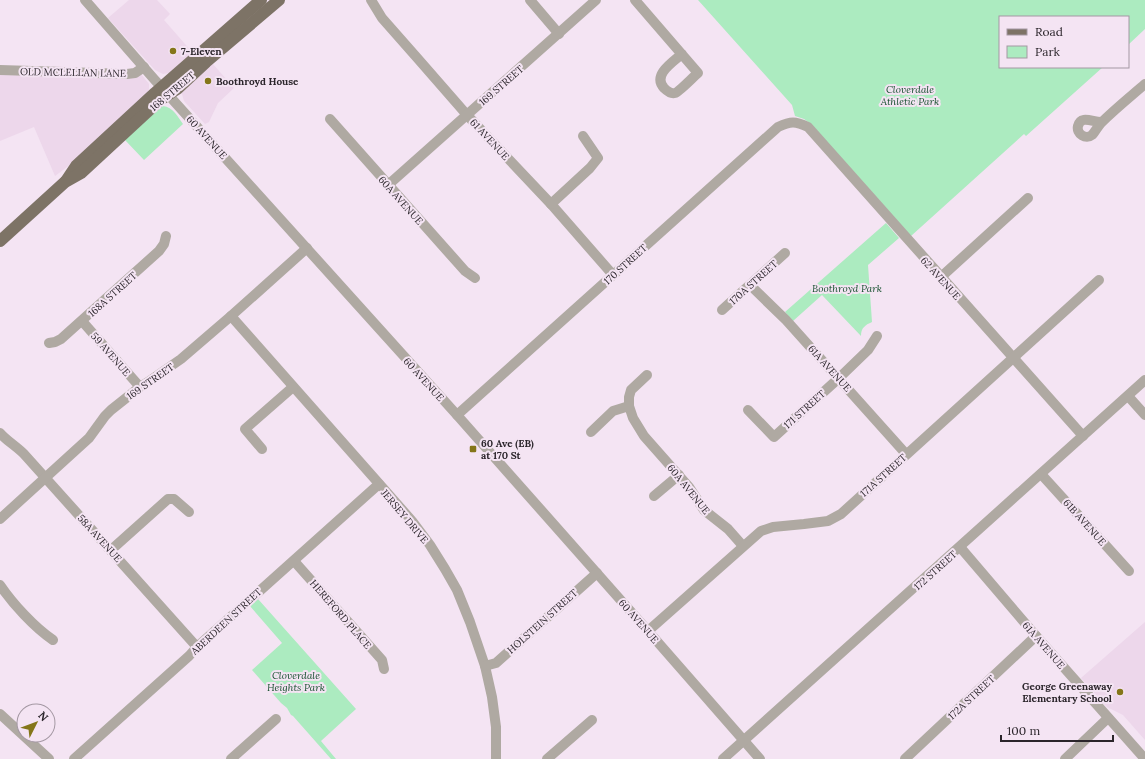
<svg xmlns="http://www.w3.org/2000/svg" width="1145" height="759" viewBox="0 0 1145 759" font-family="Lora,serif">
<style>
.built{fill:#edd7eb}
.green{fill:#acebc0}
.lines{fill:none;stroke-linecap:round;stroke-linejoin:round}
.minor{stroke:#afa9a2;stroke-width:10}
.major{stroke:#7d7366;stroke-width:12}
.poi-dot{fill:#847619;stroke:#f4e4f3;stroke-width:1.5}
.labels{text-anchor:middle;stroke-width:4;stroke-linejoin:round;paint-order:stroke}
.poi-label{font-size:10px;font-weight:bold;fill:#2b252b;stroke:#f4e4f3;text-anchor:start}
.street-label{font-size:10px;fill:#2b252b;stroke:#f4e4f3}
.park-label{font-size:10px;font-style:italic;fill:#185130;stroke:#f4e4f3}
</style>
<rect width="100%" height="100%" fill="#f4e4f3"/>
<g class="built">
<path d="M129,0h28l13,14 -6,6 28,32 -23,21 -6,1 -8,-4 -47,-52z"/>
<path d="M212,63l22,25 -16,15 -9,19 -4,2 -21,-23 -2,-7v-2z"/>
<path d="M141,74l8,10v5l-3,6 -79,72 -12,9 -21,-49 -34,14v-66l126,2z"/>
<path d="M1145,622v118l-22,-25 -16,-8 -26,-29z"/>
</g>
<g class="green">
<path d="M698,0h447v29l-17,16v-28h-128v50h103l-77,69 -2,-2 -113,102 -100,-112 -7,-5 -9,-3 -3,-11z"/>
<path d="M163,106c10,1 15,11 20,18l-39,36 -19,-20 36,-33z"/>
<path d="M886,223l13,15 -31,27 4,57c-7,3 -11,6 -11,14l-39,-41 -29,26 -8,-9z"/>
<path d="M258,599l98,110 -35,32 15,18h-5l-38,-43 -2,-1 -4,-7 -6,-5 -29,-33 30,-27 -32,-37z"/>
</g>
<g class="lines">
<g class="minor">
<path d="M85,0l69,79 303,336 191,216 112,128"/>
<path d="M371,0l11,18 37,42 48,55 84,89 62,71"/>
<path d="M530,0l29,34"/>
<path d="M635,0l63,73c-4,3 -19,19 -23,20 -4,1 -9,-3 -11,-5 -12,-13 9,-26 18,-34"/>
<path d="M0,70l127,4 8,-1 9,-6"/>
<path d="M330,119l135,152 10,7"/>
<path d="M1102,122c-8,1 -21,-8 -24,4 -2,8 8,14 14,9 3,-3 6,-9 9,-12 14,-14 29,-26 44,-39"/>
<path d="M388,185l208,-185"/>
<path d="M551,204l39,-36 8,-10 -15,-22"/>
<path d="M941,277l87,-79"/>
<path d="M750,285l36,35 120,134"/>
<path d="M722,310l63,-57"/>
<path d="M231,316l181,205 18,24 15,24 12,21 13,32 15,44 7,31 4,30v32"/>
<path d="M82,321l58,66"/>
<path d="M49,343l6,-1 6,-3 98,-88 5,-7 2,-8"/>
<path d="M647,375l-16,15 -2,7v9l4,12 11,18 45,51 15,23 24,19 15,17"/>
<path d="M1128,396l17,19"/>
<path d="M748,410l26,27 65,-59 29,-28 9,-14"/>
<path d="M457,415l321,-288c13,-6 17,-6 30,0l275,309"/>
<path d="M591,432l22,-21 16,-5"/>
<path d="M0,433c7,8 16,13 24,21l173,193"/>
<path d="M262,449l-17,-20 48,-42"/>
<path d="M1041,474l88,97"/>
<path d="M654,496l25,-21"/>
<path d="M0,519l78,-71 11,-10 16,-22 6,-6 29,-23 8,-5 33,-23 50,-43 76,-68"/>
<path d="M960,547l76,89 109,123"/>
<path d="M111,550l57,-51h6l15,13"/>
<path d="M294,561l88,99 2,9"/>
<path d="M0,585c13,19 34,42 53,55"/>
<path d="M648,631l113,-100 12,-4 31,-3 24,-3 13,-7 258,-234"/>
<path d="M485,666l11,-3 101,-90"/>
<path d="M0,714l49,45"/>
<path d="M74,759l115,-103 8,-9 182,-163"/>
<path d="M231,759l45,-40"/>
<path d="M547,759l45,-39"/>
<path d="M723,759l422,-379"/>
<path d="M905,759l131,-123"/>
<path d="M1065,759l43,-41"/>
</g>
<g class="major">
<path d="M66,181l10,-15 79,-73 106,-93"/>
<path d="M0,241l65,-59 16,-9 79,-73 17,-11 29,-27 73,-62"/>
</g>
</g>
<g class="poi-dot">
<circle cx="173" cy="51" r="4"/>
<circle cx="208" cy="81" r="4"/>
<rect x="469" y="445" width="8" height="8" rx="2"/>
<circle cx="1120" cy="692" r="4"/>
</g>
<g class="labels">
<g class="poi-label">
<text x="181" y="55">7-Eleven</text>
<text x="216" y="85">Boothroyd House</text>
<text x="481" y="447">60 Ave (EB)<tspan x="481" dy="12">at 170 St</tspan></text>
<text x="1112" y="690" text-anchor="end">George Greenaway<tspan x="1112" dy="12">Elementary School</tspan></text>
</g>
<g class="street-label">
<text transform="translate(73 72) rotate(1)" y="4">OLD MCLELLAN LANE</text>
<text transform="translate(501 85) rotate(-41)" y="4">169 STREET</text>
<text transform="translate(172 91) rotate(-40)" y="4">168 STREET</text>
<text transform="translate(207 137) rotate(48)" y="4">60 AVENUE</text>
<text transform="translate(490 139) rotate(47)" y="4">61 AVENUE</text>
<text transform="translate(401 200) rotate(48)" y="4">60A AVENUE</text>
<text transform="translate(625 264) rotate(-42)" y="4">170 STREET</text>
<text transform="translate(941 278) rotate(48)" y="4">62 AVENUE</text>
<text transform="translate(753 282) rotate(-42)" y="4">170A STREET</text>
<text transform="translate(112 294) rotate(-42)" y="4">168A STREET</text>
<text transform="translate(111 354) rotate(49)" y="4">59 AVENUE</text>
<text transform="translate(830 368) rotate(48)" y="4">61A AVENUE</text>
<text transform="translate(424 379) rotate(48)" y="4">60 AVENUE</text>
<text transform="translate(150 381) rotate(-35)" y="4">169 STREET</text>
<text transform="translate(804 409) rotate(-42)" y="4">171 STREET</text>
<text transform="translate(883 475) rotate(-42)" y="4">171A STREET</text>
<text transform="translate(689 489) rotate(51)" y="4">60A AVENUE</text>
<text transform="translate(405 516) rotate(50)" y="4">JERSEY DRIVE</text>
<text transform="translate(1085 522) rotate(48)" y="4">61B AVENUE</text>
<text transform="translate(100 538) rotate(48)" y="4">58A AVENUE</text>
<text transform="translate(935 570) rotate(-42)" y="4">172 STREET</text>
<text transform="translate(341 614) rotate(49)" y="4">HEREFORD PLACE</text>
<text transform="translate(226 621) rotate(-43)" y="4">ABERDEEN STREET</text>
<text transform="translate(542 621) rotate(-42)" y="4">HOLSTEIN STREET</text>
<text transform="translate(639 621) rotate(49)" y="4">60 AVENUE</text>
<text transform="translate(1044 645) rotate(49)" y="4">61A AVENUE</text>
<text transform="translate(971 697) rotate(-43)" y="4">172A STREET</text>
</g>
<g class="park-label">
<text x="910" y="93">Cloverdale<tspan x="910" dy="12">Athletic Park</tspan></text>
<text x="847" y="292">Boothroyd Park</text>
<text x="296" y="679">Cloverdale<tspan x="296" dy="12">Heights Park</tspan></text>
</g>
</g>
<rect x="999" y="16" width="130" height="52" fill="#f4e4f3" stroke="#a498a3"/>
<rect x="1007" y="29" width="20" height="6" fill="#7d7366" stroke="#a498a3"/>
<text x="1035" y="36" font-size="12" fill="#2b252b">Road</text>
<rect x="1007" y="46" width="20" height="12" fill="#acebc0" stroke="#a498a3"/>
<text x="1035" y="56" font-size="12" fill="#2b252b">Park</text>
<g transform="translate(36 723) rotate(48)"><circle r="19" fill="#f4e4f3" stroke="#a498a3"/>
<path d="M0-3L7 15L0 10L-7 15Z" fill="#847619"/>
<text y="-6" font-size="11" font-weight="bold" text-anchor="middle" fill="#2b252b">N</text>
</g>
<path d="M1001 735v6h112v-6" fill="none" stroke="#2b252b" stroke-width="2"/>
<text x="1007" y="735" font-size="12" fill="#2b252b" stroke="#f4e4f3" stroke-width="3" paint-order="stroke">100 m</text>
</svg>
